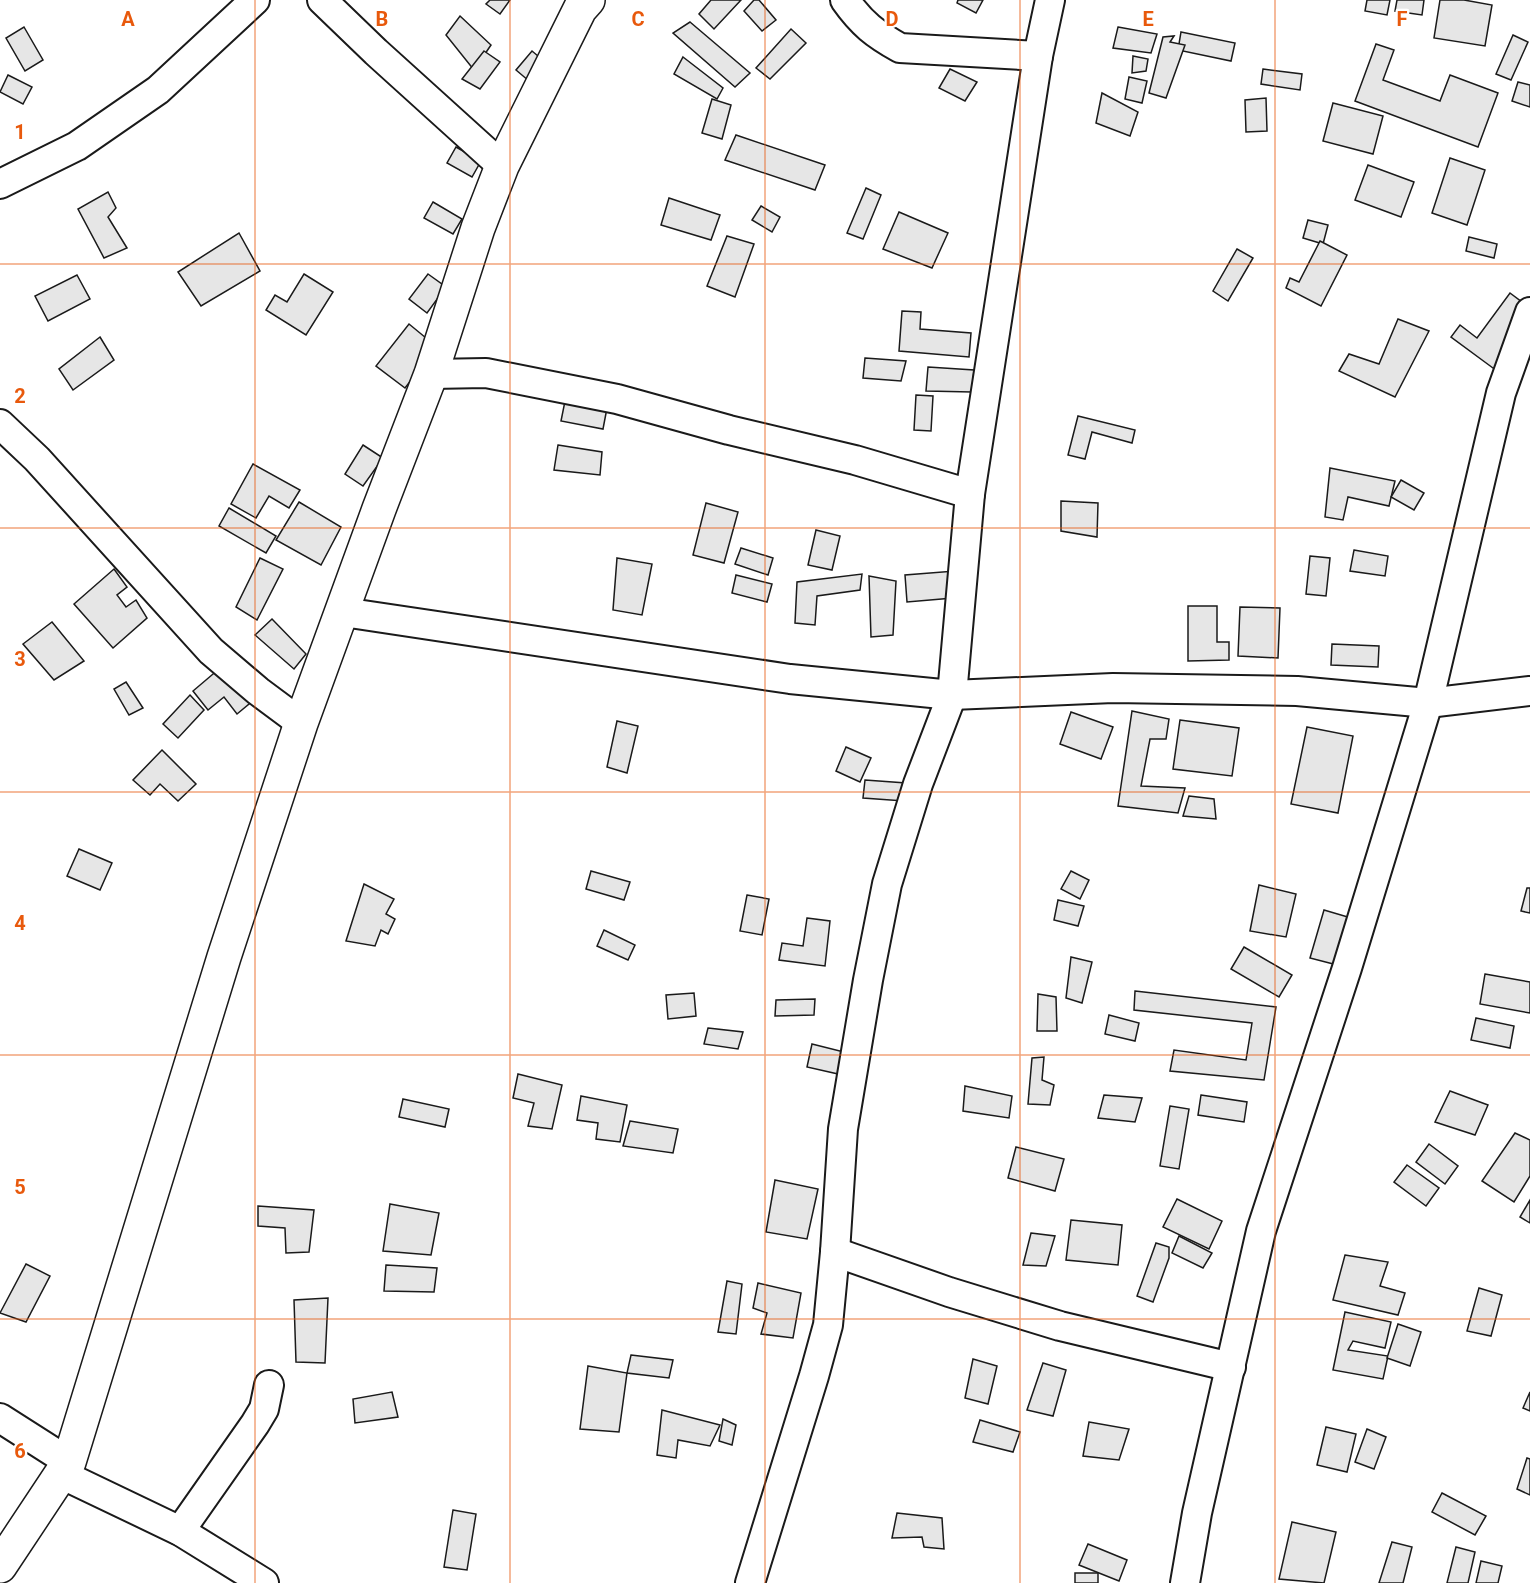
<svg xmlns="http://www.w3.org/2000/svg" width="1530" height="1583" viewBox="0 0 1530 1583" font-family="Roboto,sans-serif">
<style>
.building{fill:#e6e6e6;stroke:#1a1a1a;stroke-width:1.5}
.lines{fill:none;stroke-linecap:round;stroke-linejoin:round}
.minor-casing{stroke:#1a1a1a;stroke-width:32}
.tertiary-casing{stroke:#1a1a1a;stroke-width:36}
.minor{stroke:#fff;stroke-width:28}
.tertiary{stroke:#fff;stroke-width:33}
.grid{fill:none;stroke:#e8590c;stroke-width:1.5;stroke-opacity:0.55}
.grid-label{font-size:20px;text-anchor:middle;font-weight:bold;fill:#e8590c;stroke:#fff;stroke-width:4.5;stroke-linejoin:round;paint-order:stroke}
</style>
<rect width="100%" height="100%" fill="#fff"/>
<g class="building">
<path d="M490,0h20l-10,14 -14,-10z"/>
<path d="M711,0h30l-27,29 -15,-15z"/>
<path d="M754,0h5l17,20 -14,11 -18,-20z"/>
<path d="M958,0h25l-7,13 -19,-10z"/>
<path d="M1367,0h23l-3,15 -22,-4z"/>
<path d="M1397,0h27l-2,15 -27,-4z"/>
<path d="M1440,0h24l28,5 -7,41 -51,-8z"/>
<path d="M460,16l31,29 -17,25 -28,-35z"/>
<path d="M690,22l60,51 -15,14 -62,-54z"/>
<path d="M24,27l19,33 -18,11 -19,-33z"/>
<path d="M1118,27l39,7 -6,19 -38,-5z"/>
<path d="M791,29l15,14 -36,36 -14,-11z"/>
<path d="M1181,32l54,11 -4,18 -53,-11z"/>
<path d="M1513,35l15,7 -17,38 -15,-6z"/>
<path d="M1174,36l-4,6 15,3 -19,53 -17,-5 14,-56z"/>
<path d="M1376,44l18,6 -11,30 57,21 10,-26 48,18 -20,54 -123,-46z"/>
<path d="M484,51l16,11 -20,27 -18,-10z"/>
<path d="M532,51l12,10 -15,20 -13,-11z"/>
<path d="M1133,56l15,3 -2,12 -14,2z"/>
<path d="M683,57l40,31 -6,11 -43,-25z"/>
<path d="M950,69l27,13 -12,19 -26,-13z"/>
<path d="M1263,69l39,5 -2,16 -39,-6z"/>
<path d="M8,75l24,12 -9,17 -23,-12z"/>
<path d="M1129,77l18,4 -5,22 -17,-4z"/>
<path d="M1518,82l12,3v22l-18,-6z"/>
<path d="M1102,93l36,19 -8,24 -34,-13z"/>
<path d="M1266,98l1,33 -21,1 -1,-32z"/>
<path d="M712,99l19,6 -9,34 -20,-6z"/>
<path d="M1333,103l50,13 -10,38 -50,-13z"/>
<path d="M736,135l89,30 -10,25 -90,-30z"/>
<path d="M456,147l25,14 -9,16 -25,-14z"/>
<path d="M1450,158l35,12 -18,55 -35,-12z"/>
<path d="M1368,165l46,17 -13,35 -46,-17z"/>
<path d="M866,188l15,7 -18,44 -16,-6z"/>
<path d="M108,192l8,16 -8,9 19,31 -23,10 -26,-49z"/>
<path d="M669,198l51,17 -9,25 -50,-15z"/>
<path d="M433,202l29,17 -9,15 -29,-16z"/>
<path d="M761,206l19,11 -8,15 -20,-12z"/>
<path d="M899,212l49,21 -16,35 -49,-19z"/>
<path d="M1308,220l20,5 -5,19 -20,-6z"/>
<path d="M239,233l21,38 -59,35 -23,-34z"/>
<path d="M727,236l27,8 -19,53 -28,-11z"/>
<path d="M1469,237l28,7 -3,14 -28,-7z"/>
<path d="M1320,241l27,14 -26,51 -35,-18 4,-10 9,4z"/>
<path d="M1237,249l16,9 -25,43 -15,-10z"/>
<path d="M304,274l29,18 -27,43 -40,-25 9,-15 12,7z"/>
<path d="M428,274l18,13 -19,26 -18,-14z"/>
<path d="M77,275l13,24 -42,22 -13,-25z"/>
<path d="M1510,293l20,15 -33,63 -46,-34 9,-12 17,13z"/>
<path d="M902,311l19,1 -1,17 51,4 -2,24 -70,-6z"/>
<path d="M1398,319l31,12 -34,66 -56,-26 10,-17 30,10z"/>
<path d="M409,324l28,23 -32,41 -29,-22z"/>
<path d="M100,337l14,23 -41,30 -14,-21z"/>
<path d="M865,358l41,3 -5,20 -38,-3z"/>
<path d="M928,367l46,3 -2,22 -46,-1z"/>
<path d="M916,395l17,1 -2,35 -17,-1z"/>
<path d="M565,401l42,7 -4,21 -42,-8z"/>
<path d="M1078,416l57,14 -3,13 -40,-11 -7,27 -17,-4z"/>
<path d="M363,445l20,13 -20,28 -18,-12z"/>
<path d="M558,445l44,7 -2,23 -46,-5z"/>
<path d="M253,464l47,26 -11,18 -20,-12 -13,22 -25,-14z"/>
<path d="M1330,468l65,13 -6,25 -41,-9 -5,23 -18,-3z"/>
<path d="M1401,480l23,13 -10,17 -23,-13z"/>
<path d="M1061,501l37,2 -1,34 -36,-6z"/>
<path d="M299,502l42,25 -20,38 -45,-25z"/>
<path d="M706,503l32,9 -14,51 -31,-8z"/>
<path d="M229,508l47,28 -10,17 -47,-27z"/>
<path d="M816,530l24,6 -8,34 -24,-5z"/>
<path d="M741,548l32,10 -5,17 -33,-11z"/>
<path d="M1354,550l34,6 -3,20 -35,-5z"/>
<path d="M1310,556l20,2 -4,38 -20,-2z"/>
<path d="M260,558l23,11 -26,51 -21,-13z"/>
<path d="M617,558l35,6 -10,51 -29,-5z"/>
<path d="M114,569l13,18 -10,8 9,12 10,-7 11,18 -34,30 -39,-44z"/>
<path d="M955,571l-2,27 -46,4 -2,-27z"/>
<path d="M862,574l-2,16 -43,6 -2,29 -20,-2 2,-41z"/>
<path d="M736,575l36,9 -5,18 -35,-9z"/>
<path d="M869,576l27,5 -3,54 -22,2z"/>
<path d="M1188,606h29v36h12v18l-41,1z"/>
<path d="M1240,607l40,1 -2,50 -40,-2z"/>
<path d="M272,619l34,35 -12,15 -39,-34z"/>
<path d="M52,622l32,39 -30,19 -31,-36z"/>
<path d="M1332,644l47,2 -1,21 -47,-2z"/>
<path d="M226,663l29,36 -18,15 -13,-17 -16,13 -15,-19z"/>
<path d="M126,682l17,26 -14,7 -15,-26z"/>
<path d="M190,695l14,15 -26,28 -15,-14z"/>
<path d="M1132,711l37,8 -3,20h-16l-9,47 44,2 -7,25 -60,-7z"/>
<path d="M1071,712l42,15 -12,32 -41,-15z"/>
<path d="M1180,720l59,8 -7,48 -59,-7z"/>
<path d="M617,721l21,5 -11,47 -20,-6z"/>
<path d="M1307,727l46,9 -15,77 -47,-9z"/>
<path d="M846,747l25,11 -11,24 -24,-11z"/>
<path d="M162,750l34,34 -18,17 -18,-17 -10,11 -17,-15z"/>
<path d="M865,780l41,3 -2,18 -41,-3z"/>
<path d="M1189,796l25,3 2,20 -33,-3z"/>
<path d="M79,849l33,14 -12,27 -33,-14z"/>
<path d="M591,871l39,11 -6,18 -38,-11z"/>
<path d="M1071,871l18,9 -9,19 -19,-10z"/>
<path d="M364,884l30,15 -8,15 9,5 -7,15 -7,-4 -6,16 -29,-5z"/>
<path d="M1259,885l37,9 -10,43 -36,-6z"/>
<path d="M1527,888h3v25l-9,-2z"/>
<path d="M747,895l22,4 -7,36 -22,-4z"/>
<path d="M1058,900l26,6 -6,20 -24,-6z"/>
<path d="M1324,910l34,10 -13,47 -35,-9z"/>
<path d="M807,918l23,3 -5,45 -46,-6 3,-17 21,3z"/>
<path d="M604,930l31,15 -7,15 -31,-14z"/>
<path d="M1244,947l48,28 -13,22 -48,-28z"/>
<path d="M1071,957l21,5 -10,41 -16,-5z"/>
<path d="M1485,974l45,8v31l-50,-9z"/>
<path d="M1135,991l141,16 -12,73 -94,-9 4,-21 72,10 6,-37 -118,-13z"/>
<path d="M694,993l2,23 -28,3 -2,-24z"/>
<path d="M1038,994l18,3 1,34h-20z"/>
<path d="M815,999l-1,16 -39,1 1,-16z"/>
<path d="M1109,1015l30,8 -4,18 -30,-7z"/>
<path d="M1476,1018l38,8 -4,22 -39,-8z"/>
<path d="M708,1028l35,4 -5,17 -34,-5z"/>
<path d="M812,1044l40,10 -5,22 -40,-9z"/>
<path d="M1044,1057l-2,23 12,5 -4,20 -22,-1 4,-46z"/>
<path d="M518,1074l44,11 -10,44 -24,-3 6,-23 -21,-5z"/>
<path d="M965,1086l47,10 -3,22 -46,-7z"/>
<path d="M1450,1091l38,14 -13,30 -40,-13z"/>
<path d="M1104,1095l38,3 -7,24 -37,-4z"/>
<path d="M1201,1095l46,7 -3,20 -46,-7z"/>
<path d="M581,1096l46,9 -7,37 -24,-3 2,-16 -21,-3z"/>
<path d="M403,1099l46,10 -4,18 -46,-10z"/>
<path d="M1170,1106l19,3 -10,60 -19,-3z"/>
<path d="M630,1121l48,8 -5,24 -50,-7z"/>
<path d="M1515,1133l15,7v36l-16,26 -32,-21z"/>
<path d="M1429,1144l29,22 -13,18 -29,-22z"/>
<path d="M1016,1147l48,12 -9,32 -47,-13z"/>
<path d="M1407,1165l32,23 -13,18 -32,-24z"/>
<path d="M775,1180l43,9 -11,50 -41,-7z"/>
<path d="M1177,1199l45,22 -13,28 -46,-22z"/>
<path d="M1530,1200v23l-10,-6z"/>
<path d="M390,1204l49,9 -8,42 -48,-4z"/>
<path d="M258,1206l56,4 -5,42 -23,1 -1,-25 -27,-2z"/>
<path d="M1071,1220l51,5 -4,40 -52,-5z"/>
<path d="M1031,1233l24,3 -9,30 -23,-1z"/>
<path d="M1179,1236l33,17 -9,15 -31,-15z"/>
<path d="M1156,1243l13,4v11l-16,44 -16,-6z"/>
<path d="M1345,1255l43,7 -8,24 25,7 -7,22 -65,-15z"/>
<path d="M26,1264l24,12 -24,46 -26,-9z"/>
<path d="M386,1265l51,3 -3,24 -50,-1z"/>
<path d="M727,1281l15,3 -6,50 -18,-2z"/>
<path d="M758,1283l43,10 -8,45 -32,-4 6,-21 -14,-5z"/>
<path d="M1479,1288l23,7 -11,41 -24,-5z"/>
<path d="M328,1298l-3,65 -29,-1 -2,-62z"/>
<path d="M1345,1312l46,10 -6,26 -32,-7 -5,9 40,6 -5,23 -50,-9z"/>
<path d="M1398,1324l23,8 -11,34 -23,-8z"/>
<path d="M631,1355l42,5 -4,18 -42,-5z"/>
<path d="M973,1359l24,7 -9,38 -23,-6z"/>
<path d="M1043,1363l23,7 -13,46 -26,-6z"/>
<path d="M588,1366l39,7 -8,59 -39,-3z"/>
<path d="M392,1392l6,25 -43,6 -2,-24z"/>
<path d="M1530,1392v19l-7,-3z"/>
<path d="M662,1410l58,15 -10,21 -32,-6 -2,18 -19,-3z"/>
<path d="M723,1419l13,6 -4,20 -13,-4z"/>
<path d="M980,1420l40,12 -7,20 -40,-10z"/>
<path d="M1089,1422l40,7 -10,31 -36,-4z"/>
<path d="M1326,1427l30,7 -9,38 -30,-7z"/>
<path d="M1367,1429l19,8 -12,32 -19,-7z"/>
<path d="M1527,1458l3,1v36l-13,-6z"/>
<path d="M1442,1493l44,23 -11,19 -43,-23z"/>
<path d="M453,1510l23,4 -9,56 -23,-3z"/>
<path d="M897,1513l45,5 2,31 -20,-2 -2,-10 -30,1z"/>
<path d="M1292,1522l44,10 -12,51 -45,-4z"/>
<path d="M1392,1542l20,5 -9,36h-24z"/>
<path d="M1088,1544l39,16 -8,21 -40,-16z"/>
<path d="M1456,1547l19,5 -7,31h-21z"/>
<path d="M1481,1561l21,5 -4,17h-22z"/>
<rect x="1075" y="1573" width="23" height="10"/>
</g>
<g class="lines">
<defs>
<g id="minor">
<path d="M322,0l54,52 126,114"/>
<path d="M845,0c17,24 30,34 55,48l138,8"/>
<path d="M0,184l77,-38 81,-56 97,-90"/>
<path d="M431,374l55,-1 131,26 112,31 126,30 115,34"/>
<path d="M0,424l37,35 174,192 47,40 43,32"/>
<path d="M343,612l447,67 162,16 161,-7 184,3 131,12 102,-12"/>
<path d="M835,1252l114,40 111,34 171,41"/>
<path d="M0,1418l69,44"/>
<path d="M61,1474l119,57 84,52"/>
<path d="M180,1531l75,-107 9,-15 5,-24"/>
<path d="M750,1583l64,-207 14,-51 7,-73 8,-123 25,-149 19,-96 31,-100 34,-89 18,-201 68,-438 12,-56"/>
<path d="M1185,1583l12,-70 64,-282 86,-263 81,-265 73,-310 29,-81"/>
</g>
<path id="tertiary" d="M0,1566l69,-104 155,-505 77,-234 78,-214 52,-135 47,-146 24,-62 78,-157 8,-9"/>
</defs>
<use href="#minor" class="minor-casing"/>
<use href="#tertiary" class="tertiary-casing"/>
<use href="#minor" class="minor"/>
<use href="#tertiary" class="tertiary"/>
</g>
<path class="grid" d="M255,0v1583M510,0v1583M765,0v1583M1020,0v1583M1275,0v1583M0,264h1530M0,528h1530M0,792h1530M0,1055h1530M0,1319h1530"/>
<g class="grid-label">
<text x="128" y="26">A</text>
<text x="382" y="26">B</text>
<text x="638" y="26">C</text>
<text x="892" y="26">D</text>
<text x="1148" y="26">E</text>
<text x="1402" y="26">F</text>
<text x="20" y="139">1</text>
<text x="20" y="403">2</text>
<text x="20" y="666">3</text>
<text x="20" y="930">4</text>
<text x="20" y="1194">5</text>
<text x="20" y="1458">6</text>
</g>
</svg>
